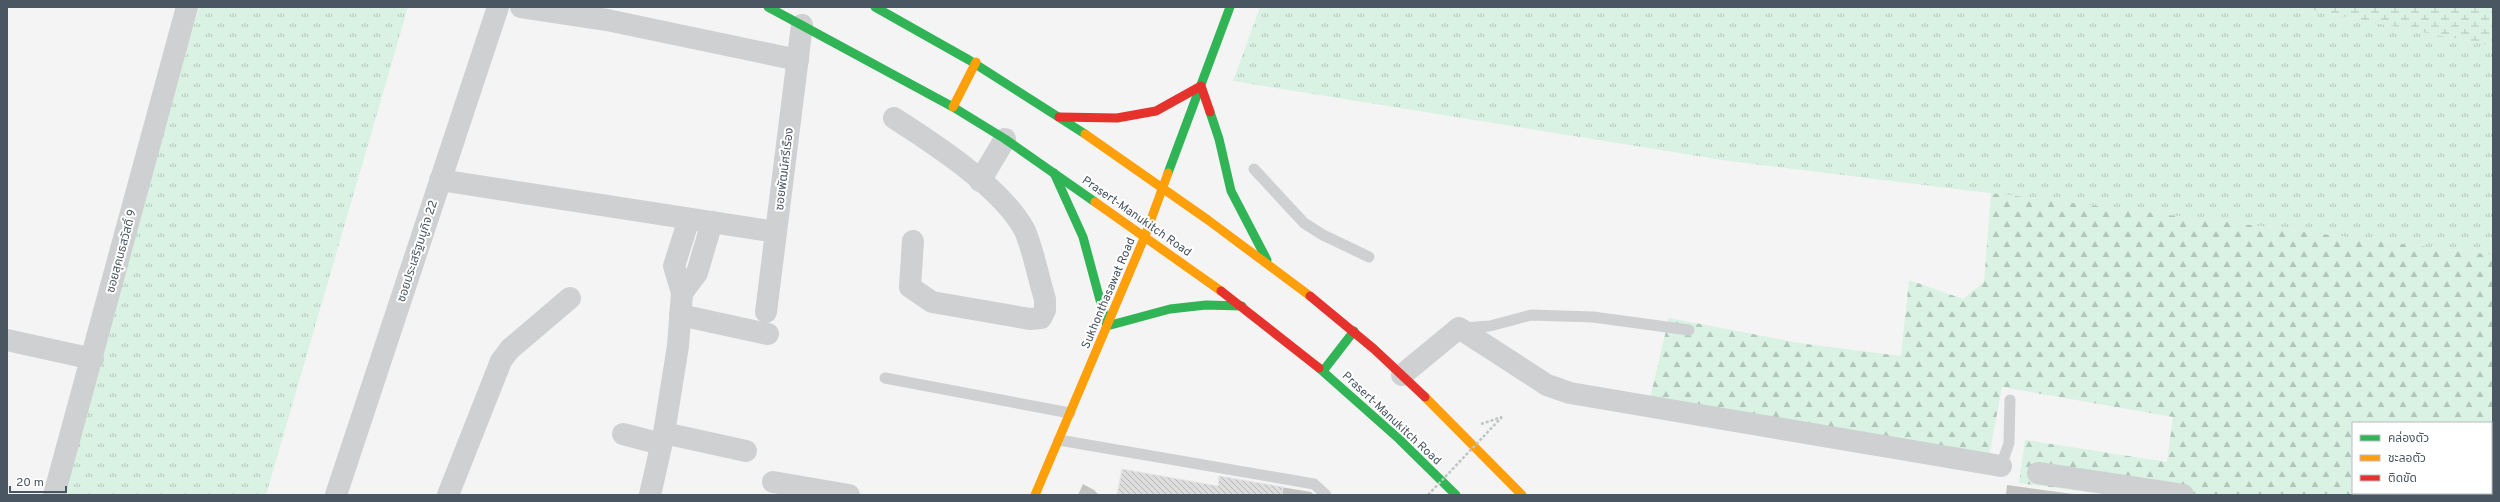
<svg xmlns="http://www.w3.org/2000/svg" width="2500" height="502" viewBox="0 0 2500 502" font-family="Overpass,'Noto Sans Thai',sans-serif">
<style>
.grass{fill:url(#grass-tufts)}
.forest{fill:url(#forest-firs);fill-rule:evenodd}
.wetland{fill:url(#wetland-marsh)}
.shadow{fill:#0003}
.building{fill:url(#building-back-hatch);stroke:#e5e6e7}
.lines{fill:none;stroke-linecap:round;stroke-linejoin:round}
.path{stroke:#bcc7c4;stroke-width:2.5;stroke-dasharray:3 2;stroke-linecap:butt}
.lane{stroke:#ced0d2;stroke-width:11}
.street{stroke:#ced0d2;stroke-width:22}
.fast{stroke:#30b455;stroke-width:9}
.slow{stroke:#ff9f0a;stroke-width:9}
.jam{stroke:#e5322d;stroke-width:9}
.path-bridge{stroke:#bcc7c4;stroke-width:2.5;stroke-dasharray:3 2;stroke-linecap:butt}
.labels{text-anchor:middle;stroke-width:4;stroke-linejoin:round;paint-order:stroke}
.street-label{font-size:12px;fill:#4a5661;stroke:#fff}
</style>
<defs>
<pattern id="grass-tufts" width="24" height="20" patternUnits="userSpaceOnUse"><rect width="24" height="20" fill="#d9f2e3"/><path d="M3 7l-1-3M5 7V3M7 7l1-3M15 17l-1-3M17 17v-4M19 17l1-3" fill="none" stroke="#b2c7bb"/></pattern>
<pattern id="forest-firs" width="22" height="20" patternUnits="userSpaceOnUse"><rect width="22" height="20" fill="#d9f2e3"/><path d="M5 1l3.5 6h-7zM16 11l3.5 6h-7z" fill="#b2c7bb"/></pattern>
<pattern id="wetland-marsh" width="20" height="14" patternUnits="userSpaceOnUse"><rect width="20" height="14" fill="#d9f2e3"/><path d="M1 5h8M5 5V1M11 12h8M15 12V8" fill="none" stroke="#b2c7bb"/></pattern>
<pattern id="building-back-hatch" width="6" height="6" patternUnits="userSpaceOnUse"><rect width="6" height="6" fill="#ddddde"/><path d="M-1 5l2 2M0 0l6 6M5-1l2 2" fill="none" stroke="#b5b6b7"/></pattern>
</defs>
<rect width="100%" height="100%" fill="#f4f4f4"/>
<g class="grass">
<path d="M199,7h209l-142,488h-205z"/>
<path d="M1260,7h1036l197,39v209l-764,-94 -496,-80z"/>
</g>
<path class="forest" d="M1991,193l502,62v240h-380l-94,-12 6,-43 142,22 6,-45 -171,-30 -13,70 -339,-59 19,-80 130,25 102,13 8,-76 54,19 21,-17zM2353,423h138v70h-138z"/>
<path class="wetland" d="M2296,7h197v39z"/>
<g class="shadow">
<path d="M1220,477l91,15 3,3h-196l101,-8z"/>
<path d="M1083,484l11,6 5,5h-21z"/>
<path d="M2007,485l73,10h-74z"/>
</g>
<path class="building" d="M1122,469l96,17 1,-10 64,11 -1,8h-165z"/>
<g class="lines">
<path class="path" d="M1481,424l21,-7"/>
<g class="lane">
<path d="M1254,169l50,54 19,12 46,22"/>
<path d="M1463,328l27,-2 41,-11 62,2 96,13"/>
<path d="M885,378l185,35"/>
<path d="M1059,440l255,44 12,11"/>
<path d="M2001,466l8,-23 1,-43"/>
</g>
<g class="street">
<path d="M521,7l86,13 191,40"/>
<path d="M894,118c39,25 107,69 130,111 8,15 15,52 21,70v11l-4,8 -11,1 -98,-17 -22,-15 3,-46"/>
<path d="M440,180l336,52"/>
<path d="M980,181l25,-42"/>
<path d="M682,293l15,-20 15,-51"/>
<path d="M766,312l36,-287"/>
<path d="M680,315l88,19"/>
<path d="M7,340l86,19"/>
<path d="M1402,375l57,-47 88,57 23,8 431,73"/>
<path d="M664,433l82,18"/>
<path d="M623,434l38,10"/>
<path d="M2038,473l145,22"/>
<path d="M773,482l76,13"/>
<path d="M54,495l133,-488"/>
<path d="M336,495l162,-488"/>
<path d="M448,495l53,-134 9,-12 60,-51"/>
<path d="M650,495l14,-62 14,-87 4,-53 -8,-27 15,-47"/>
</g>
<g class="fast">
<path d="M768,7l185,100 52,32 90,63"/>
<path d="M875,7l94,53 116,74"/>
<path d="M1210,112l9,27 12,52 36,69"/>
<path d="M1054,173l29,64 24,89 63,-17 36,-4 36,1"/>
<path d="M1168,173l62,-166"/>
<path d="M1319,368l80,71 57,56"/>
<path d="M1323,371l31,-40"/>
</g>
<g class="slow">
<path d="M953,107l23,-45"/>
<path d="M1085,134l123,86 102,76"/>
<path d="M1095,202l126,89"/>
<path d="M1425,397l97,98"/>
<path d="M1035,495l110,-259 23,-63"/>
</g>
<g class="jam">
<path d="M1059,117l58,1 39,-7 45,-25 9,26"/>
<path d="M1221,291l98,77"/>
<path d="M1310,296l64,53 51,48"/>
</g>
<path class="path-bridge" d="M1428,495l74,-78"/>
</g>
<g class="labels">
<g class="street-label">
<text transform="translate(784 169) rotate(-83)" y="4">ซอยพัฒน์ศรีเรือง</text>
<text transform="translate(1137 216) rotate(35)" y="4">Prasert-Manukitch Road</text>
<text transform="translate(121 251) rotate(-75)" y="4">ซอยสุคนธสวัสดิ์ 9</text>
<text transform="translate(417 251) rotate(-72)" y="4">ซอยประเสริฐมนูกิจ 22</text>
<text transform="translate(1108 293) rotate(-67)" y="4">Sukhonthasawat Road</text>
<text transform="translate(1392 418) rotate(43)" y="4">Prasert-Manukitch Road</text>
</g>
</g>
<rect width="2500" height="502" fill="none" stroke="#4a5661" stroke-width="16"/>
<rect x="2352" y="422" width="140" height="72" fill="#ffffff" stroke="#b7bbc0"/>
<rect x="2360" y="435" width="20" height="6" fill="#30b455" stroke="#b7bbc0"/>
<text x="2388" y="442" font-size="12" fill="#4a5661">คล่องตัว</text>
<rect x="2360" y="455" width="20" height="6" fill="#ff9f0a" stroke="#b7bbc0"/>
<text x="2388" y="462" font-size="12" fill="#4a5661">ชะลอตัว</text>
<rect x="2360" y="475" width="20" height="6" fill="#e5322d" stroke="#b7bbc0"/>
<text x="2388" y="482" font-size="12" fill="#4a5661">ติดขัด</text>
<path d="M10 486v6h56v-6" fill="none" stroke="#4a5661" stroke-width="2"/>
<text x="16" y="486" font-size="12" fill="#4a5661" stroke="#ffffff" stroke-width="3" paint-order="stroke">20 m</text>
</svg>
